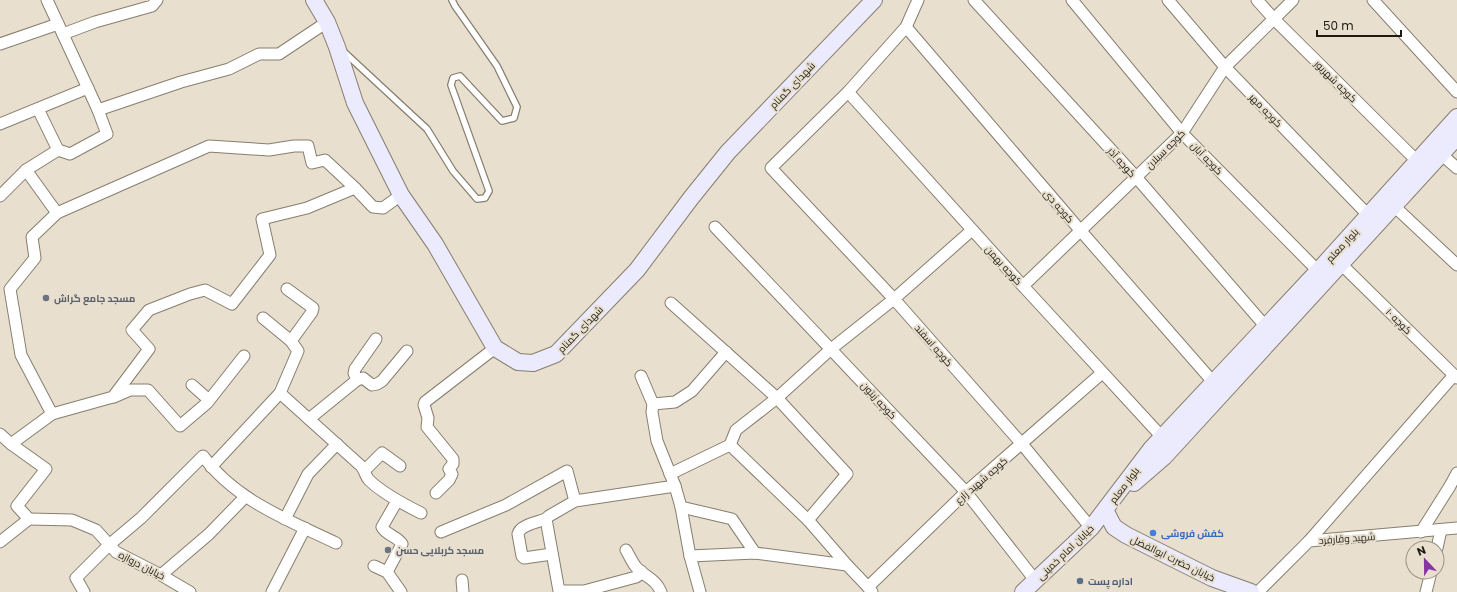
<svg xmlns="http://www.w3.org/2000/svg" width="1457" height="592" viewBox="0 0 1457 592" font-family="Poppins,Cairo,sans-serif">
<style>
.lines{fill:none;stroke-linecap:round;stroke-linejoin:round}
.lane-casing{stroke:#867e6f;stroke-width:8}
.street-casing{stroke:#867e6f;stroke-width:13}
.secondary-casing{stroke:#867e6f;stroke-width:18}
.lane{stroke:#fff;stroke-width:5.5}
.street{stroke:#fff;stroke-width:11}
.secondary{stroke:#ecebfd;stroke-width:16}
.worship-dot{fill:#6b7280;stroke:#e8dfce;stroke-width:1.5}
.shop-dot{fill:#3f7fe0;stroke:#e8dfce;stroke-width:1.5}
.service-dot{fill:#5c6f8a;stroke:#e8dfce;stroke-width:1.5}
.labels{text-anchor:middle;stroke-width:4;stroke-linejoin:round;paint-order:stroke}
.street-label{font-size:10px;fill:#1d1a14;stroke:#e8dfce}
.worship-label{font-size:10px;font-weight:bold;fill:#5b616d;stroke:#e8dfce;text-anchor:start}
.shop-label{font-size:10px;font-weight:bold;fill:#366cbe;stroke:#e8dfce;text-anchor:start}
.service-label{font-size:10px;font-weight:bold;fill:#4e5e75;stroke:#e8dfce;text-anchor:start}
</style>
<rect width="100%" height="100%" fill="#e8dfce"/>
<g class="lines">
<defs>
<path id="lane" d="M344,52l83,77 26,42 24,28 8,-1 4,-7 -38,-106 2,-7 7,-2 42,45 12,-3 3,-11 -20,-41 -42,-60 -3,-6"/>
<g id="street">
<path d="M918,0l-12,27 -58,65 -77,76 123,131 128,145 69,84"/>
<path d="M974,0l162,177 130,150"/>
<path d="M1072,0l110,133 136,138"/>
<path d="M1168,0l57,67 144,149"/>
<path d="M1257,0l17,19 143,142"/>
<path d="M1373,0l84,92"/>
<path d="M906,27l174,203 134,153"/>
<path d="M63,34l32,-12 57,-16 5,-6"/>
<path d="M0,44l58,-20"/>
<path d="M848,92l175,194 139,151"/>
<path d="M38,109l20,41"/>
<path d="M98,110l83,-28 48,-13 30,-15h20l48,-32"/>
<path d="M0,124l88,-36"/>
<path d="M1441,154l16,14"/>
<path d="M26,170l31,43"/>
<path d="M0,196l26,-26 32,-20 12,4 37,-20 -9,-24 -51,-110"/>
<path d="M1394,206l63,59"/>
<path d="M715,227l251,265 69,88"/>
<path d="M1341,264l116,114"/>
<path d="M1023,286l159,-153 43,-66 68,-67"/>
<path d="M671,303l106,95 70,76 -39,46"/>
<path d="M263,318l28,23"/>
<path d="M641,376l12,28 -1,8 5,29 18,45 6,21 9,49 10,36"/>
<path d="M357,380l-3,-7 1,-4 21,-30"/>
<path d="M192,385l17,15"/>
<path d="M280,393l81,73c4,4 4,10 8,14 13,13 36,25 52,33"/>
<path d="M114,397l16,-7h18l32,36 27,-23 37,-47"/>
<path d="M653,404l22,-2 17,-11 34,-39"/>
<path d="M52,414l61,-17 36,-48 -17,-19 17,-20 41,-16 15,-4 27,14 38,-49 -8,-36 45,-11 48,-20 18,19 10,1 18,-13"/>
<path d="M309,419l48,-39 6,-2 9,7 5,-1 5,-3 25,-30"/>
<path d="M0,434l11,10"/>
<path d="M730,445l78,75 39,45 21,22"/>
<path d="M211,467l69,-74 18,-42 -7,-10 21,-29 1,-4 -26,-19"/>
<path d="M365,470l17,-17 18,13"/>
<path d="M670,474l60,-29 6,-15 41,-32 54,-49 63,-50 78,-69"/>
<path d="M436,493l13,-13 3,-6 -3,-5 4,-5v-5l-26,-32 1,-9 -4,-13 1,-3 70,-54"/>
<path d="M681,507l51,12 23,34"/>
<path d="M29,519l-12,-13 29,-37 -35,-25 41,-30 -31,-59 -11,-66 25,-31 -3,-21 25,-24 152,-67 60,4 25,-4h14l4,17 13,-3 30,28"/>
<path d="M29,519l43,1 24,10 20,22 45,23 29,17"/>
<path d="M285,519l23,-45 29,-30"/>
<path d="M546,519c-8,3 -26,6 -28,15l4,22 2,2 28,-4"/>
<path d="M441,532l65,-27 61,-34 8,30"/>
<path d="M1421,532l29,-46 7,-13"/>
<path d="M1309,541l145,-166"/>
<path d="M0,542l29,-23"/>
<path d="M1437,548l4,-18"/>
<path d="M626,550c3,5 6,12 10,17 9,10 20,12 25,25"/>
<path d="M690,556l65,-3 92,12"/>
<path d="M374,566l13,6 14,20"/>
<path d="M641,571l-2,4 -3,2 -52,14h-25l-13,-72 3,-3 26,-15 100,-15"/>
<path d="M387,572l15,-28c-5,-8 -16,-9 -20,-17l15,-26"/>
<path d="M161,575l48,-41 36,-37"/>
<path d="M462,580l1,12"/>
<path d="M84,592l-8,-14 33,-33 32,-27 62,-62c32,44 85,64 133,87"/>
<path d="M272,592l33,-64"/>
<path d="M872,592l-4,-5 98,-95 136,-119"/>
<path d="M1258,592l51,-51 148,-13"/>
<path d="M1426,592l5,-20"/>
</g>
<g id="secondary">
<path d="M314,0l13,22 10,25 18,56 46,92 34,49 60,104 23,14 15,1 23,-9 81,-84 54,-72 37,-46 146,-152"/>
<path d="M1134,483l30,-26 293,-320"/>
<path d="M1105,510l9,17 12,8 86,43 39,14"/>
<path d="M1023,592l68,-64 60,-79 167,-178 139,-154"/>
</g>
</defs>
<use href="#lane" class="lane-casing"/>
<use href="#street" class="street-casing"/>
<use href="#secondary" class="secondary-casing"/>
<use href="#lane" class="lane"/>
<use href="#street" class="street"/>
<use href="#secondary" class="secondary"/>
</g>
<g class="worship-dot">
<circle cx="46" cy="298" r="4"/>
<circle cx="388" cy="550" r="4"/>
</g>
<circle class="shop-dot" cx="1153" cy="533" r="4"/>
<circle class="service-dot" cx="1080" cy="581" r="4"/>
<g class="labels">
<g class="street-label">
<text transform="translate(1336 81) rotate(45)" y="4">کوچه شهریور</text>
<text transform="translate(792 85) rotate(-46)" y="4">شهدای گمنام</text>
<text transform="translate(1266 110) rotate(46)" y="4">کوچه مهر</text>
<text transform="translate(1165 149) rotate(-45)" y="4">کوچه سبلان</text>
<text transform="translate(1207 158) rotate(46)" y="4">کوچه آبان</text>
<text transform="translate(1122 162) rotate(48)" y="4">کوچه آذر</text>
<text transform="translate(1059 206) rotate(49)" y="4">کوچه دی</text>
<text transform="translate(1342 245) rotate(-47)" y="4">بلوار معلم</text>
<text transform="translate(1004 265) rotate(48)" y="4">کوچه بهمن</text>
<text transform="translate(1399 321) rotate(45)" y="4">کوچه ۱۰</text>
<text transform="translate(580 329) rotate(-46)" y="4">شهدای گمنام</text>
<text transform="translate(934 345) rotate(49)" y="4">کوچه اسفند</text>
<text transform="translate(879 400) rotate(47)" y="4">کوچه زیتون</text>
<text transform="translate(981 480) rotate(-41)" y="4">کوچه شهید زارع</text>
<text transform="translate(1124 485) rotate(-53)" y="4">بلوار معلم</text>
<text transform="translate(1347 538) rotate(-4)" y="4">شهید وقارفرد</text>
<text transform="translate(1065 552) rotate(-44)" y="4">خیابان امام خمینی</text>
<text transform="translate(1173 558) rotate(26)" y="4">خیابان حضرت ابوالفضل</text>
<text transform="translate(142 565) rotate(27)" y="4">خیابان دروازه</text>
</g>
<g class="worship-label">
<text x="54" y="302">مسجد جامع گراش</text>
<text x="396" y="554">مسجد کربلایی حسن</text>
</g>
<g class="shop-label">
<text x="1161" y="537">کفش فروشی</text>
</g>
<g class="service-label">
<text x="1088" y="585">اداره پست</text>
</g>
</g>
<g transform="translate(1425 560) rotate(338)"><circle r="19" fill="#e8dfce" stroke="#979084"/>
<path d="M0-3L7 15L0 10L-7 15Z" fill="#8835a4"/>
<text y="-6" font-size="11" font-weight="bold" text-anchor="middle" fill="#1d1a14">N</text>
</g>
<path d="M1317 30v6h84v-6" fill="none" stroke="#1d1a14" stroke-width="2"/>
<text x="1323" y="30" font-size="12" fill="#1d1a14" stroke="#e8dfce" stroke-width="3" paint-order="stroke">50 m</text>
</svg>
